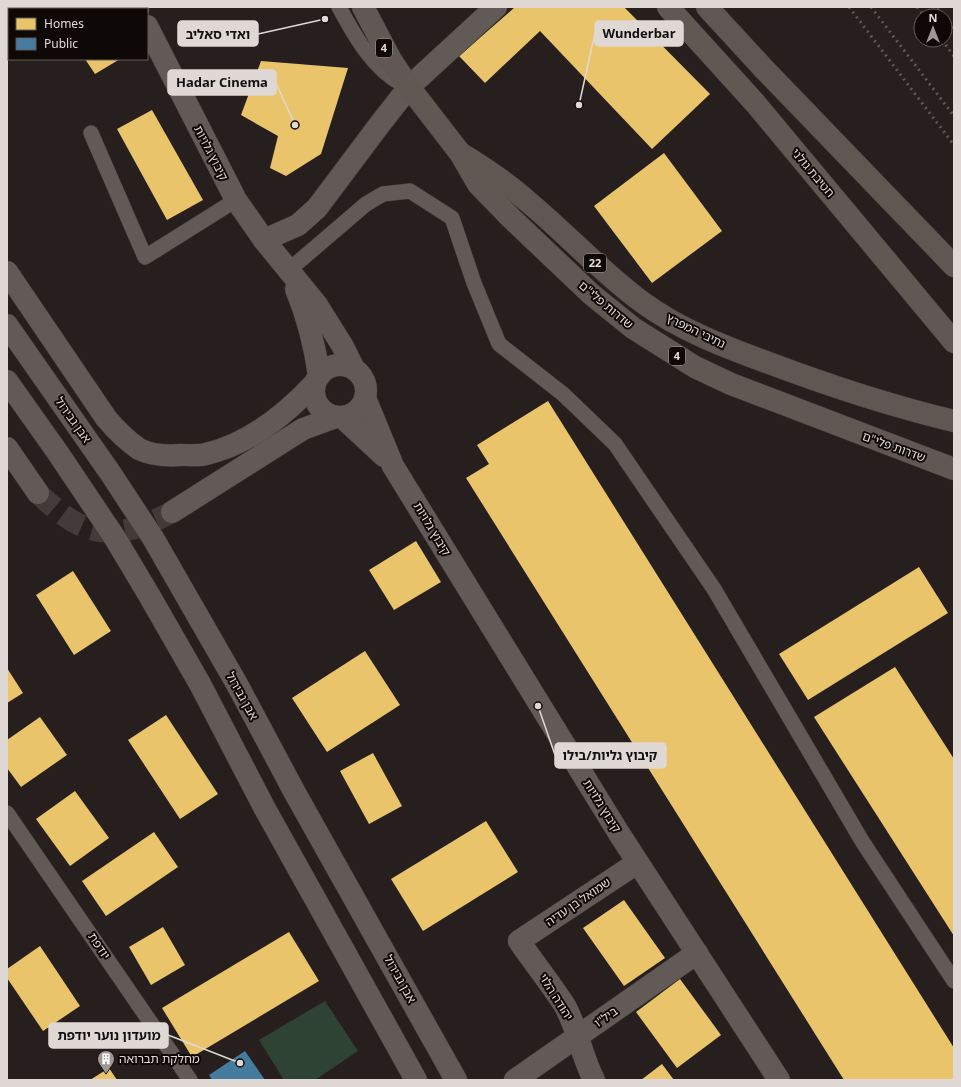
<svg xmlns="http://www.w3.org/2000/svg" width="961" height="1087" viewBox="0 0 961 1087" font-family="'Noto Sans','Noto Sans Hebrew',sans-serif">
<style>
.green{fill:#2f4335}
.homes{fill:#e9c46a}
.public{fill:#457b9d}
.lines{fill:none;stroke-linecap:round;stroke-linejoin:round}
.tertiary-tunnel{stroke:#423b39;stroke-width:22;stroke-dasharray:22 11;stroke-linecap:butt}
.service-casing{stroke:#3f3a38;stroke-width:16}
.minor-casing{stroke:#3f3a38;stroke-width:23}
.tertiary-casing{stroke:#3f3a38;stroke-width:23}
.trunk-casing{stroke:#3f3a38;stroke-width:23}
.motorway-casing{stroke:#3f3a38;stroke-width:23}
.service{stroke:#615a56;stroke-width:15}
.minor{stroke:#615a56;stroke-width:22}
.tertiary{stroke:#615a56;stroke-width:22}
.trunk{stroke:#615854;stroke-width:22}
.motorway{stroke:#605753;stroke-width:22}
.rail{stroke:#5d5854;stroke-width:3;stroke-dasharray:2 4;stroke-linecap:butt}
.labels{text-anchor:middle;stroke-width:4;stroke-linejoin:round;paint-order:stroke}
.shield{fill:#0e0907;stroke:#a19a97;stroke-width:1}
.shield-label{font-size:11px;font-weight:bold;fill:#e0d8d5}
.street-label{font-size:12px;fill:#e0d8d5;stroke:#0e0907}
.poi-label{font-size:12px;fill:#e0d8d5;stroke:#0e0907;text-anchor:start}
.leader{fill:none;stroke:#e0d8d5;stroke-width:1.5}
.callout-dot{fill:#e0d8d5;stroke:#0e0907;stroke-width:1.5}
.callout{fill:#e0d8d5;stroke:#e0d8d5;stroke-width:1.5}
.callout-label{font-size:13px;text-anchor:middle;font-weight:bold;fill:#111}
</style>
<rect width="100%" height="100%" fill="#261f1d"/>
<path class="green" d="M325,1001l33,50 -43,29h-31l-25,-40z"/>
<g class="homes">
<path d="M7,7h23l2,2h-23v11l-2,-3z"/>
<path d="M52,7h51l1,2h-51z"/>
<path d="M515,7h109l86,87 -58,55 -112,-118 -55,52 -26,-27z"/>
<path d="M85,59h35l-25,15z"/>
<path d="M261,61l87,7 -27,86 -35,22 -16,-8 8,-32 -37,-21z"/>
<path d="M152,110l51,90 -36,20 -50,-91z"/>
<path d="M664,153l58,78 -70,52 -58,-77z"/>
<path d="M548,401l406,647v32h-110l-378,-602 23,-14 -12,-19z"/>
<path d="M416,541l25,41 -47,28 -25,-40z"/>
<path d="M919,567l29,46 -140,87 -29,-46z"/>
<path d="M73,571l38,60 -37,24 -38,-60z"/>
<path d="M365,651l35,54 -73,47 -35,-54z"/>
<path d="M895,667l59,92v177l-140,-219z"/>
<path d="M7,668l16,25 -16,10z"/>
<path d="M166,715l52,79 -38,25 -52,-79z"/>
<path d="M40,717l27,38 -46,32 -14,-19v-28z"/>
<path d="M373,753l29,53 -33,18 -29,-53z"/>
<path d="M75,791l34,47 -39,28 -34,-47z"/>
<path d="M486,821l32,51 -95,59 -32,-52z"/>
<path d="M154,832l24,35 -72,49 -24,-35z"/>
<path d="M624,900l41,58 -41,28 -41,-58z"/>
<path d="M163,927l22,38 -34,20 -22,-38z"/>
<path d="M289,932l30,49 -127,76 -30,-49z"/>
<path d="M40,946l40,60 -37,25 -36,-53v-9z"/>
<path d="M680,979l41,56 -44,33 -41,-56z"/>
<path d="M662,1064l12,16h-33z"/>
<path d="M109,1068l8,12h-27z"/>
</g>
<path class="public" d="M245,1051l20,29h-53l-3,-5z"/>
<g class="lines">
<path class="tertiary-tunnel" d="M38,493c47,46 75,50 134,19"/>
<defs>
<g id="service">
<path d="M339,7c15,28 34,62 63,77"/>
<path d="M91,133l54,124 91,-57"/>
<path d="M289,270l77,-66 17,-10 27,-3 42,27 22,65 25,61 64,50 52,50 99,145 148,252 92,140"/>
<path d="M7,813l183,267"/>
</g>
<g id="minor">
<path d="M137,7l1,2"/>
<path d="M147,26l89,174 28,40 53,65 25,40 12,24"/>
<path d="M264,240l34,-15 19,-17 63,-84 29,-37 87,-80"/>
<path d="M296,289c12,29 19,57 23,87"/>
<circle cx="340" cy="391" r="26"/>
<path d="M365,398l28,68 227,369 159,245"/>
<path d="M342,417l42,39"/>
<path d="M515,1080l182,-127"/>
<path d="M594,1080c-12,-23 -16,-50 -29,-74 -14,-22 -31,-43 -46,-65l118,-78"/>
</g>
<g id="tertiary">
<path d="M7,272l99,146c10,12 20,22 33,31 12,6 29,7 42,6 8,0 17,1 25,-1 43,-10 80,-40 109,-71"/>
<path d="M7,325l104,149 42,64 85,148 57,107 161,287"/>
<path d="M7,381l51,72 57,85 34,57 51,89 64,123 152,273"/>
<path d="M7,448l31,45"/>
<path d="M172,512l131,-83 33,-12"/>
</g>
<g id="trunk">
<path d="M363,7l28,53 18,27 51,66 18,31 33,34 80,76 42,34 62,39 36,17 223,85"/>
<path d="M668,7l87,96 199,239"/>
</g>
<g id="motorway">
<path d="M707,7l57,62 190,197"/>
<path d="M460,153c23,14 46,29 66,47 40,33 74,71 116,102 38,28 83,45 127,61 61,23 122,43 185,58"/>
</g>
</defs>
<use href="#service" class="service-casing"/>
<use href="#minor" class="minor-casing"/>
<use href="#tertiary" class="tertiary-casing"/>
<use href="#trunk" class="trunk-casing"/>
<use href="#motorway" class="motorway-casing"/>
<use href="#service" class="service"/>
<use href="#minor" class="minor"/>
<use href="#tertiary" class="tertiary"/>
<use href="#trunk" class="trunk"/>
<use href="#motorway" class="motorway"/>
<g class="rail">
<path d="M849,7l105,138"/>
<path d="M871,7l83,109"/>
<path d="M917,7l7,9"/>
<path d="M938,7l6,9"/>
<path d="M945,17l9,12"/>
<path d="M942,40l12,16"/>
</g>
</g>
<defs>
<symbol id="building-pin" viewBox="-11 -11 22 30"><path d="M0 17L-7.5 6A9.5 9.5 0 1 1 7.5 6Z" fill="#9f9795" stroke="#0e0907"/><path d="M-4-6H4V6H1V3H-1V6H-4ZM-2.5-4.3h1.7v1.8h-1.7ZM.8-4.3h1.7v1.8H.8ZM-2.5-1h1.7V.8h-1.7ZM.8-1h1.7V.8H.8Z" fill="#fff"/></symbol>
</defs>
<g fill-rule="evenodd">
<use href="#building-pin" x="96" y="1049" width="20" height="27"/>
</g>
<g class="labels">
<g class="shield">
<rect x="376" y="39" width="16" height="18" rx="3"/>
<rect x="584" y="254" width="22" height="18" rx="3"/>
<rect x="669" y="347" width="16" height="18" rx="3"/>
</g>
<g class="shield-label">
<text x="384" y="52">4</text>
<text x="595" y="267">22</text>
<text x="677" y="360">4</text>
</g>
<g class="street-label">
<text transform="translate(211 153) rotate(63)" y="4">קיבוץ גלויות</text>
<text transform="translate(813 173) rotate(50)" y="4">חטיבת גולני</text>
<text transform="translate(606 305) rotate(40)" y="4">שדרות פלי"ם</text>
<text transform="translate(696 331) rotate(26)" y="4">נתיבי המפרץ</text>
<text transform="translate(73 420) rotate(55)" y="4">אבן גבירול</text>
<text transform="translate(894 447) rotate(20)" y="4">שדרות פלי"ם</text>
<text transform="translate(432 529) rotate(59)" y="4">קיבוץ גלויות</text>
<text transform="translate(242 696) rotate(61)" y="4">אבן גבירול</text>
<text transform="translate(602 806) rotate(58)" y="4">קיבוץ גלויות</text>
<text transform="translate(578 902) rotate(-34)" y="4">שמואל בן עדיה</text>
<text transform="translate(99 946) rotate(56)" y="4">יודפת</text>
<text transform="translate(400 979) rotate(61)" y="4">אבן גבירול</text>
<text transform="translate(556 997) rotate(58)" y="4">יהודה הלוי</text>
<text transform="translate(606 1017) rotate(-35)" y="4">ביל"ו</text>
</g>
<g class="poi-label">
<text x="119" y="1063">מחלקת תברואה</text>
</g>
</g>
<path class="leader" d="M579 105L595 33M325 19L258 34M295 125L276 83M538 706L555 755M240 1063L168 1035"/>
<g class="callout-dot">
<circle cx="579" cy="105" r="4"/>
<circle cx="325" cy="19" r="4"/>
<circle cx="295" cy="125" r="4"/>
<circle cx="538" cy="706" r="4"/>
<circle cx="240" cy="1063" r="4"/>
</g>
<g class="callout">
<rect x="595" y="21" width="88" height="25" rx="4"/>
<rect x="178" y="21" width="80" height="25" rx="4"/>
<rect x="168" y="70" width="108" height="25" rx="4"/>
<rect x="555" y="743" width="111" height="25" rx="4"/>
<rect x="49" y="1023" width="119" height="25" rx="4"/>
</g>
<g class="callout-label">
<text x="639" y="38">Wunderbar</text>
<text x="218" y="39">ואדי סאליב</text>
<text x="222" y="87">Hadar Cinema</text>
<text x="610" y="760">קיבוץ גליות/בילו</text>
<text x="109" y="1040">מועדון נוער יודפת</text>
</g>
<rect width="961" height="1087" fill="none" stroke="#e0d8d5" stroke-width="16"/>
<rect x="8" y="8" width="140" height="52" fill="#0e0907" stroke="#625c59"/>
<rect x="16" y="18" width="20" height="12" fill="#e9c46a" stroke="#625c59"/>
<text x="44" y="28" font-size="12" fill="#e0d8d5">Homes</text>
<rect x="16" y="38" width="20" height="12" fill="#457b9d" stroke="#625c59"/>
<text x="44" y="48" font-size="12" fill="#e0d8d5">Public</text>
<g transform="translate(933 28)"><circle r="19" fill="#0e0907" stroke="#625c59"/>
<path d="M0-3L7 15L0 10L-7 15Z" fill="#9f9795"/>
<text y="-6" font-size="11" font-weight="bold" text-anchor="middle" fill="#e0d8d5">N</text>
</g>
</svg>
